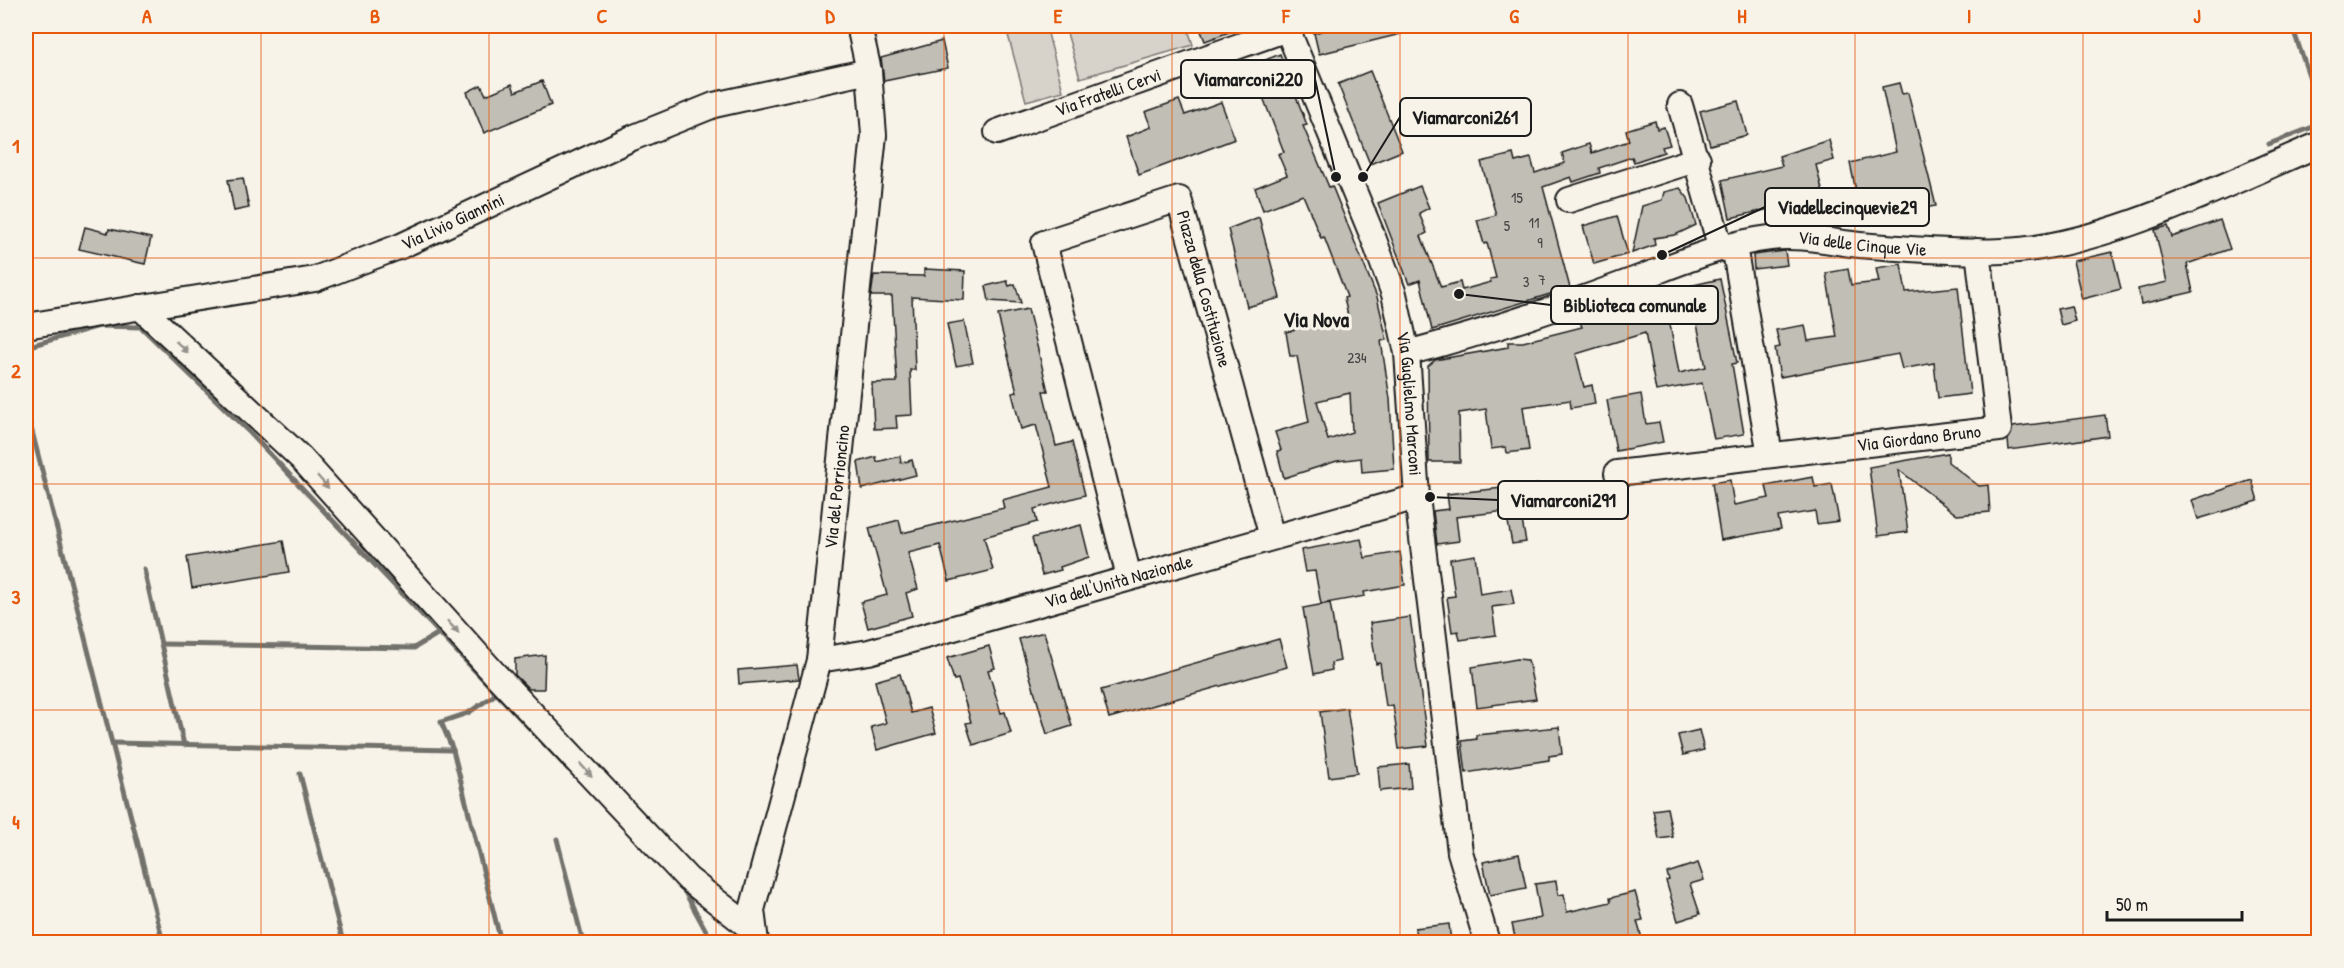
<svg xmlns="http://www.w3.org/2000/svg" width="2344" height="968" viewBox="0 0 2344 968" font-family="'Patrick Hand',sans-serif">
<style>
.built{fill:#e6e3d9}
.green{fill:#d7d3cb;stroke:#7a7874;stroke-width:1.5}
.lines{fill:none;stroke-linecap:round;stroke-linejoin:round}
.stream{stroke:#72716c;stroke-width:5}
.building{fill:#c0beb5;stroke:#1c1c1c;stroke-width:1.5;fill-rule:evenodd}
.minor-casing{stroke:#1c1c1c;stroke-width:28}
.minor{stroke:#f7f3e8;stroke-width:24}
.oneway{fill:#94928c}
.grid{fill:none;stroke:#e8590c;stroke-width:1.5;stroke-opacity:0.55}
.labels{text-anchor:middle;stroke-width:6;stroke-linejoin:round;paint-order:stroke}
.number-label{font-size:15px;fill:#454442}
.street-label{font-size:18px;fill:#1c1c1c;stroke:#f7f3e8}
.quarter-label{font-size:21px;font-weight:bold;fill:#1c1c1c;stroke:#f7f3e8}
.leader{fill:none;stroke:#1c1c1c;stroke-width:2}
.callout-dot{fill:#1c1c1c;stroke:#f7f3e8;stroke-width:2}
.callout{fill:#f7f3e8;stroke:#1c1c1c;stroke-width:2}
.callout-label{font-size:20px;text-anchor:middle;font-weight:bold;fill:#1c1c1c}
.neatline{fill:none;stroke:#e8590c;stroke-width:2}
.grid-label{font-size:20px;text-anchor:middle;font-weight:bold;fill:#e8590c}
</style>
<rect width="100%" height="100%" fill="#f7f3e8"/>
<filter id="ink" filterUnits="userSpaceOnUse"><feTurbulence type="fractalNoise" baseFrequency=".0167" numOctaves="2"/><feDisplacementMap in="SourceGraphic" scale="12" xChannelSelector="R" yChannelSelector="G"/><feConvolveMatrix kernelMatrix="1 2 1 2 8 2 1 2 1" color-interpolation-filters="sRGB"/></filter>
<g filter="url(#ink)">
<path class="built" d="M2318,500v38l-7,2z"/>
<g class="green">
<path d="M1046,26l17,65 -37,10 -18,-66z"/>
<path d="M1065,26h122l6,19 -113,33z"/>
</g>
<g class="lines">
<g class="stream">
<path d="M2292,26l26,76"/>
<path d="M2269,144l49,-19"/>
<path d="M26,347l73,-21 42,1 109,106 318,336"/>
<path d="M26,408l137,534"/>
<path d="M144,569l40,176"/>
<path d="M161,644l253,4 25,-15"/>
<path d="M496,694l-28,19 -27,9 12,28 48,192"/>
<path d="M112,743l341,7"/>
<path d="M300,774l43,168"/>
<path d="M557,839l26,103"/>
<path d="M678,885l7,7 27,50"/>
</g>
</g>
<g class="building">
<path d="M1199,26h43l1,1 -38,14z"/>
<path d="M1339,26l1,5 21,-5h51l1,5 -94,23 -5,-21z"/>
<path d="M942,41l6,27 -64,13 -3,-23z"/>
<path d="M1280,54l27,71 -4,1 26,61 3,-1 45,111 10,43 -6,1 9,58 4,70 -32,3 -1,-14 -24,3 -53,17 -7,-27 4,-1 -6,-18 34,-10 -12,-66h-7l-4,-24 62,-16 -4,-18 3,-1 -23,-60 -3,1 -18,-43 -40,15 -8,-22 32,-13 -9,-21 6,-2 -33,-86zM1350,393l2,39 -24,8 -11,-39z"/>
<path d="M1370,71l32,80 -32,13 -32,-80z"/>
<path d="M542,81l9,24 -67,28 -17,-41 14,-7 5,10 26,-11 3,8z"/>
<path d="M1899,83l3,11 6,-1 28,113 -74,13 -12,-56 46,-11 -14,-65z"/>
<path d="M1179,100l6,15 36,-13 14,37 -96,36 -13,-38 25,-10 -6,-15z"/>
<path d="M1738,101l9,34 -37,10 -10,-34z"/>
<path d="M1655,121l2,8 7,-2 6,18 -8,2 2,5 -30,10 -2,-5 -33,11 1,5 -27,9 -2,-5 -28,10 27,101 -138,42 -12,-50 -11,4 -31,-81 42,-17 9,22 -10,5 8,20 -6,3 20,51 19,-5 2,8 29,-8 -1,-3 6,-1 -9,-35 -3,1 -7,-24 19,-5 -15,-53 32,-8 2,8 16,-4 4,15 30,-10 -3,-10 27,-9 3,9 37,-12 -3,-11z"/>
<path d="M1829,140l5,20 -18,5 9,37 -32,8 -2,-6 -61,14 -8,-38 60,-14 -3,-10z"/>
<path d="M243,178l6,30 -15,3 -6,-31z"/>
<path d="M1680,188l8,10 8,27 -21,10 -21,3 1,7 -23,8 10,-47 20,-6 2,-8z"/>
<path d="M1617,216l11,38 -34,10 -11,-38z"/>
<path d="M1259,217l21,81 -33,9 -19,-78z"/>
<path d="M2220,220l10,29 -43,15 6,28 -52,12 -3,-15 29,-7 -12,-52 13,-4 4,11z"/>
<path d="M85,227l23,6 1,-4 42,9 -6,26 -66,-15z"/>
<path d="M1785,251l2,14 -33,4 -1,-14z"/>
<path d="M2112,252l9,37 -39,10 -9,-38z"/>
<path d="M1901,264l5,28 52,-5 12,107 -32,4 -4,-35 -32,6 -4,-15 -118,23 -5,-29 5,-1 -4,-17 29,-5 3,16 29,-4 -11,-64 22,-4 3,16 28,-3 -3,-14z"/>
<path d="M924,269l41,2 -1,29 -52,-3 3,73h-5l2,45 -16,1 1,12 -23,1 -2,-46 25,-1 -5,-86h-21l3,-21 50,1z"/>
<path d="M1720,279l17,84 -5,1 12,70 -30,5 -12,-56 -46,8 -11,-58 -69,21 8,33 8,-2 3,19 -24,4 -1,-8 -47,7 6,43 -22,3 -1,-6 -15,2 -5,-40 -27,4 1,49h-31l-1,-96 7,-6 73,-13v-5h15l59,-15 -4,-11 37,-14 3,10 48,-9 13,70 27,-6 -17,-81z"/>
<path d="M1007,281l2,5 6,-2 6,19 -32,-2 -3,-15z"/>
<path d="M2071,306l4,15 -14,4 -4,-16z"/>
<path d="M1028,309l20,82h-5l13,55 16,-4 13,53 -51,14 3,13 -53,15 9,33 -44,11 -9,-36 -32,8 10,36 -12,4 6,23 -44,12 -7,-26 26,-7 -18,-67 30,-8 3,13 102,-25 -2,-8 50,-13 -16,-62 -15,4 -9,-36 5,-1 -19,-77z"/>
<path d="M964,321l9,42 -17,3 -9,-42z"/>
<path d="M1641,394l5,30 13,-2 4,20 -47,9 -9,-51z"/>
<path d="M2105,415l3,21 -99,14 -1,-10 5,-13z"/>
<path d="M1948,453v9l31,24 9,-1 2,27 -33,3 -58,-45 9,62 -30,4 -9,-69z"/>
<path d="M900,456l1,7 11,-3 4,15 -54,14 -4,-27 18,-5 1,5z"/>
<path d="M1813,477l2,10 17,-3 7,37 -22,3 -2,-13 -37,6 3,12 -60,11 -9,-57 18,-3 4,25 35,-7 -3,-12z"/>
<path d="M2252,480l6,21 -60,18 -6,-19z"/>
<path d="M1540,484l3,23 -23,3 6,32 -14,2 -6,-33 -50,6 3,24 -22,3 -4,-33 16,-2 -2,-15z"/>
<path d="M1081,525l8,32 -29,10 1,3 -19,5 -10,-37z"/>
<path d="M1361,539l4,19 35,-6 5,33 -41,7 1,4 -44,8 -6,-33 -10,1 -4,-22z"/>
<path d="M283,541l6,31 -97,16 -5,-31z"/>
<path d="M1475,555l5,39 31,-5 3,15 -22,3 4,28 -36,5 -2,-9 -6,1 -5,-35 8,-1 -5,-37z"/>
<path d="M1330,603l10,58 -9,2 1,7 -18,4 -11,-66z"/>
<path d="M1410,617l18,129 -29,3 -6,-44 -7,1 -6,-43 -4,1 -6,-41z"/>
<path d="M1044,632l28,94 -25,8 -28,-95z"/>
<path d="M1279,639l8,28 -178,51 -8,-28z"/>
<path d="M989,646l6,22 -7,2 13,43 4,-1 6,21 -38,12 -7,-22 5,-1 -13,-43 -4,1 -7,-22z"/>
<path d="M545,655l-1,34h-15l-14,-14v-16z"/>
<path d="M1517,659l11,1 8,39 -59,8 -5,-40z"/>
<path d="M797,665l2,14 -60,5 -1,-14z"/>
<path d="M900,674l11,39 18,-5 7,25 -59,17 -6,-23 15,-4 -11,-42z"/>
<path d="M1347,708l10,65 -28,4 -9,-65z"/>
<path d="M1559,727l3,27 -13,2v4l-83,13 -4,-32 15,-2 -1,-4z"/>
<path d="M1699,730l5,20 -21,5 -5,-20z"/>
<path d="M1409,764l2,24 -31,3 -2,-24z"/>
<path d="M1667,808l6,29 -14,2 -6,-29z"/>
<path d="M1519,854l7,34 -36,7 -7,-33z"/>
<path d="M1698,863l6,17 -14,4 10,30 -22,7 -12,-40 3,-1 -2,-7z"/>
<path d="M1556,881l2,14 6,-1 3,18 44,-10 -1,-4 25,-6 8,28 -6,1 6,21h-127l-4,-18 29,-6 -6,-34z"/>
<path d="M1449,924l2,18h-35l-1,-14z"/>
</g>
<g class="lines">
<defs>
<g id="minor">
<path id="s1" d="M1286,26l87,211 21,57 13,59 10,144 43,355 27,90"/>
<path d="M1680,105l41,144"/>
<path id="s2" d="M997,132l290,-103"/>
<path d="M1569,200l129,-41"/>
<path d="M1734,246l36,209"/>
<path d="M140,307l161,151 193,215 194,206 65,51"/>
<path id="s3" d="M26,326l289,-47 86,-33 231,-108 82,-33 155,-34"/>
<path id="s4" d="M1407,353c73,-19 143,-42 213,-68 49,-17 99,-41 150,-47 30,-4 61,4 90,7 48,4 96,8 143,6 99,-3 224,-68 315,-106"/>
<path id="s5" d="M1617,473l382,-44 -21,-178"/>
<path id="s6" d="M1129,577l-85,-334 135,-44 93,338"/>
<path id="s7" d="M819,660l50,-8 548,-155"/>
<path id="s8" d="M756,942l-4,-32 67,-250 55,-525 -5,-64 -10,-45"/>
</g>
</defs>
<use href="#minor" class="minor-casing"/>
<use href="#minor" class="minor"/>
</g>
<defs><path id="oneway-solid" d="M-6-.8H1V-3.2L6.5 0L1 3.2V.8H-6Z" transform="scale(1.5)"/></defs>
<g class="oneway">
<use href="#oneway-solid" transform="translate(182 347) rotate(43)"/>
<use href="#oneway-solid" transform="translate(323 482) rotate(48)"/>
<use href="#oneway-solid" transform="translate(453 627) rotate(48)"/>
<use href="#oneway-solid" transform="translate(586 770) rotate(47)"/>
</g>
</g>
<path class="grid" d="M261,26v916M489,26v916M716,26v916M944,26v916M1172,26v916M1400,26v916M1628,26v916M1855,26v916M2083,26v916M26,258h2292M26,484h2292M26,710h2292"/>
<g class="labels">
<g class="number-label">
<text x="1517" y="203">15</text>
<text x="1534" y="228">11</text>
<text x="1507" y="231">5</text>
<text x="1540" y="248">9</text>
<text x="1542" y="285">7</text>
<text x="1526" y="287">3</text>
<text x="1357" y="363">234</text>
</g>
<g class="street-label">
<text dy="6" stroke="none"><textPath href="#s2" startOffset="118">Via Fratelli Cervi</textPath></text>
<text dy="6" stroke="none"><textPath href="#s3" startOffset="442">Via Livio Giannini</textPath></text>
<text dy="6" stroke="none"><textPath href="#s4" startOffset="474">Via delle Cinque Vie</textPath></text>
<text dy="6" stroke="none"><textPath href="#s6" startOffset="580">Piazza della Costituzione</textPath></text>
<text dy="6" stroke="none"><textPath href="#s1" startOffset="400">Via Guglielmo Marconi</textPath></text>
<text dy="6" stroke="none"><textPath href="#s5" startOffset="304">Via Giordano Bruno</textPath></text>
<text dy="6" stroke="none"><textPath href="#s8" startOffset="465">Via del Porrioncino</textPath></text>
<text dy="6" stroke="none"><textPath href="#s7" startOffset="310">Via dell'Unità Nazionale</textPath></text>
</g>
<g class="quarter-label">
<text x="1316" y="327">Via Nova</text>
</g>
</g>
<path class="leader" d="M1336 177L1315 79M1363 177L1400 117M1662 255L1765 207M1459 294L1551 305M1430 497L1498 500"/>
<g class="callout-dot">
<circle cx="1336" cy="177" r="6"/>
<circle cx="1363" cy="177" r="6"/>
<circle cx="1662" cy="255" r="6"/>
<circle cx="1459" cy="294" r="6"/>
<circle cx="1430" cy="497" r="6"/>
</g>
<g class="callout">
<rect x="1181" y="60" width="134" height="38" rx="6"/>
<rect x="1400" y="98" width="131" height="38" rx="6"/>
<rect x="1765" y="188" width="164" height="38" rx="6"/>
<rect x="1551" y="286" width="167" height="38" rx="6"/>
<rect x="1498" y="481" width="130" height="38" rx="6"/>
</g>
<g class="callout-label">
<text x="1248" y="86">Viamarconi220</text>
<text x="1465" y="124">Viamarconi261</text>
<text x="1847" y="214">Viadellecinquevie29</text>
<text x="1635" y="312">Biblioteca comunale</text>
<text x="1563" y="507">Viamarconi291</text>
</g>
<rect width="2344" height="968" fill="none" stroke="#f7f3e8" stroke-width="66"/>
<path d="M2107 911v9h135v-9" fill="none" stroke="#1c1c1c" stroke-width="3"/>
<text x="2116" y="911" font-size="18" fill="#1c1c1c" stroke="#f7f3e8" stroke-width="4.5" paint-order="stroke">50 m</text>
<rect x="33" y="33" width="2278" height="902" class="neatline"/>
<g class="grid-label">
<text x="147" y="23">A</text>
<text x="375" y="23">B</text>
<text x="602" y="23">C</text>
<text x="830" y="23">D</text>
<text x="1058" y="23">E</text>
<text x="1286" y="23">F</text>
<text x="1514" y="23">G</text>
<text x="1742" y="23">H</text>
<text x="1969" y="23">I</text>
<text x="2197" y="23">J</text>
<text x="16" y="153">1</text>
<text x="16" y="378">2</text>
<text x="16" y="604">3</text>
<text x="16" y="829">4</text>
</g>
</svg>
